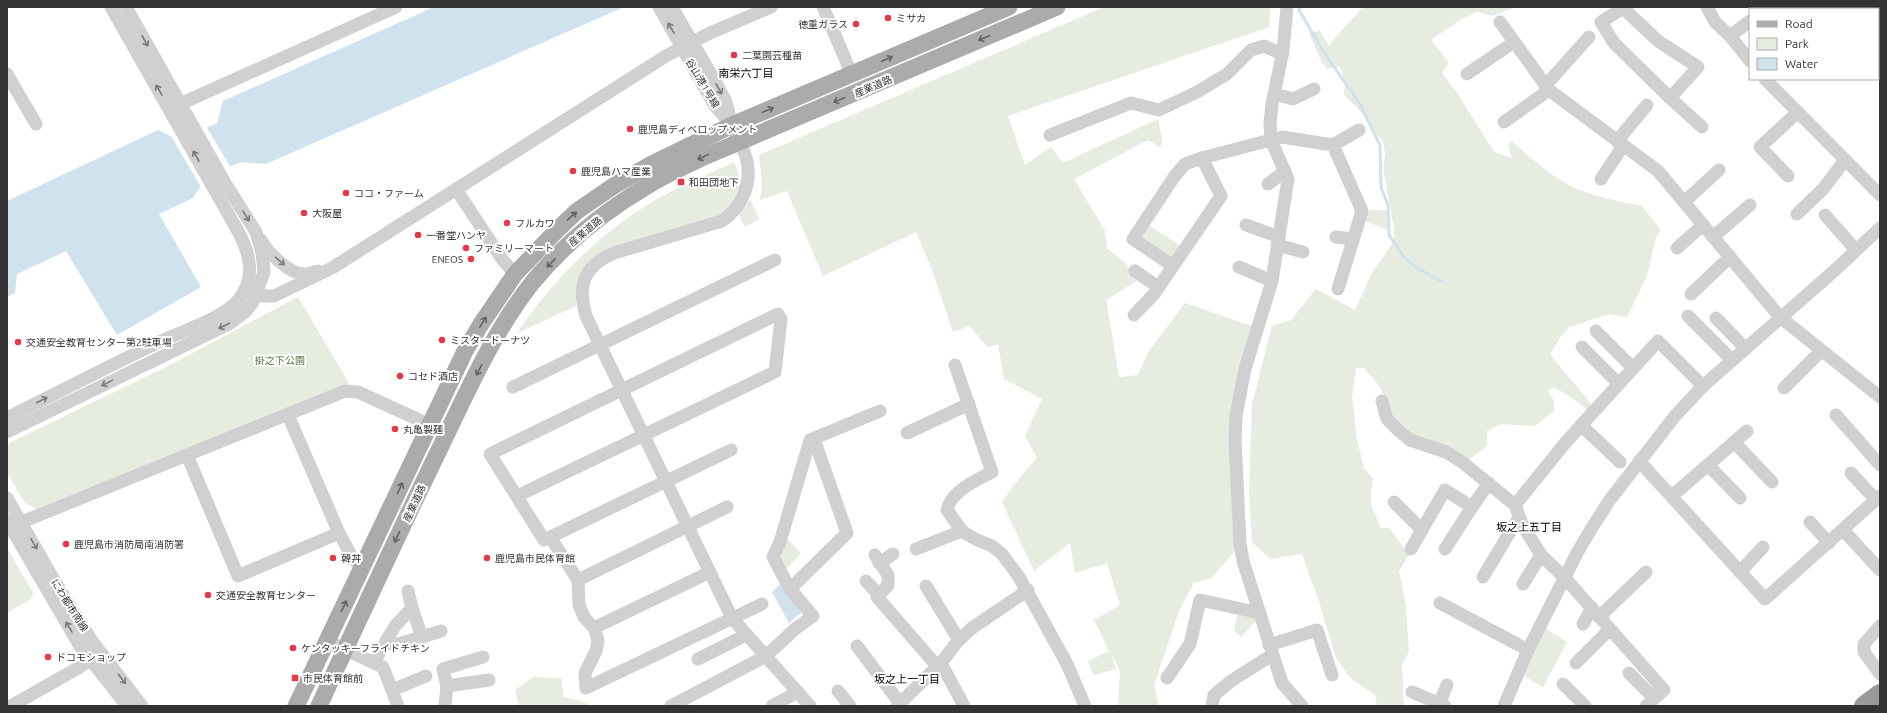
<svg xmlns="http://www.w3.org/2000/svg" width="1887" height="713" viewBox="0 0 1887 713" font-family="Ubuntu,'Noto Sans JP',sans-serif">
<style>
.green{fill:#e6ecdf}
.water{fill:#cfe2ee}
.pier{fill:#fff}
.lines{fill:none;stroke-linecap:round;stroke-linejoin:round}
.stream{stroke:#cfe2ee;stroke-width:3}
.minor{stroke:#d0d0d0;stroke-width:13}
.major{stroke:#ababab;stroke-width:17}
.highway{stroke:#9a9a9a;stroke-width:20}
.oneway{stroke:#7a7a7a}
.oneway2{stroke:#636363}
.poi-dot{fill:#e63946;stroke:#fff;stroke-width:1.5}
.labels{text-anchor:middle;stroke-width:4;stroke-linejoin:round;paint-order:stroke}
.poi-label{font-size:10px;fill:#333;stroke:#fff;text-anchor:start}
.street-label{font-size:10px;fill:#333;stroke:#fff}
.park-label{font-size:10px;fill:#56703f;stroke:#fff}
.neighbourhood-label{font-size:11px;fill:#000;stroke:#fff}
</style>
<rect width="100%" height="100%" fill="#fff"/>
<g class="green">
<path d="M1104,7h166l-1,20 -261,89 17,49 26,-18 12,16 95,-44 4,20 -1,9 -13,-8 -74,39 31,52 2,17 21,18 9,15 -31,19 13,77 19,-2 11,-24 36,-48 73,25 -15,85 -6,59 4,73 -30,33 -17,5 -15,28 -25,74 4,19 3,2h-43l2,-34 -9,-19 5,16 -22,6 -6,-14 21,-10 -15,-31 26,-15 -13,-42 -32,10 -5,-30 -36,28 -32,-69 14,-20 21,-24 -12,-22 17,-37 -38,-20 -6,-35 -10,3 -19,-21 -16,6 -21,-62 -16,-38 -93,44 -36,-85 -27,9 2,-16 -3,-29z"/>
<path d="M1363,7h152l-22,9 -16,-4 -17,8 -29,20 18,23 -7,10 15,20 37,59 18,6 -4,-12 3,-5c18,15 36,32 56,43 21,12 52,17 75,22l19,24 -5,7 -9,39 -20,41 -19,-3 -38,13 -9,9 -11,19 36,42 9,13 -4,4 -13,-12 -24,-15 -6,4 6,10v10l-19,15 -34,-2 -14,7v15l-24,18 -78,-45c2,-32 -3,-28 -21,-51h-8l-4,30 5,42 7,28 9,11c-4,23 -2,28 8,49h8l20,27 -10,16 7,35 3,46 -7,13 2,41h-27l-2,-11 -25,-17 -14,-20 -16,-53 -18,-51 -32,5 -18,-17 -3,-52 3,-86 20,-78 19,-6 25,-31 39,21 17,-37 22,-32v-13l-11,-60 2,-14 -2,-13 -14,-15 -8,-14 -17,-17 1,-12 -5,-16 -13,2 -5,-6 -13,-30 11,-2 9,15c10,-14 22,-25 34,-39z"/>
<path d="M734,162c10,24 9,33 -10,52l-111,35 -35,31 -2,26 -59,27c37,-55 84,-101 142,-135 24,-13 50,-24 75,-36z"/>
<path d="M750,199l9,20 -14,8 -6,-11z"/>
<path d="M1369,210h19l1,20 -25,-9z"/>
<path d="M1147,224l34,22 -7,11 -5,1 -28,-19 -1,-4z"/>
<path d="M298,297l51,86 -313,126 -11,-6 -18,-30v-23l2,-7 159,-77z"/>
<path d="M785,537l16,16 -17,19 -6,-16z"/>
<path d="M7,548l26,45 -2,6 -24,14z"/>
<path d="M1238,613l14,3 5,4 -16,17 -7,-6z"/>
<path d="M1545,628l22,14 -24,45 -21,-12z"/>
<path d="M533,677l28,1 3,19 23,6 1,3h-69l-4,-16z"/>
</g>
<g class="water">
<path d="M434,7h190l-358,157 -25,-2 -34,14 -14,22 -34,16 42,73 -84,48 -51,-84 -49,23 -2,19 -8,4v-96l151,-71 21,10 38,-17 6,-22z"/>
<path d="M780,584l23,27 -14,12 -17,-31z"/>
</g>
<path class="pier" d="M206,126l25,42 -22,10 -7,11 -32,-55 9,4z"/>
<g class="lines">
<path class="stream" d="M1300,7l-1,3 24,41 37,53 20,41 1,42 7,18 1,30 15,22 11,10 28,15"/>
<g class="minor">
<path d="M659,7l56,99 16,18"/>
<path d="M672,7c17,31 37,61 53,93 4,8 4,18 7,26 4,10 9,19 13,28 9,26 -2,53 -23,67l-108,32c-30,13 -37,32 -28,63l146,302 78,88"/>
<path d="M823,7l29,68"/>
<path d="M1287,7l-4,44 -11,53 -2,19 1,17 17,39 -16,102 -27,88 -9,47 -1,24 5,103 3,18 39,122 20,23"/>
<path d="M1707,7l8,15 15,14 20,25"/>
<path d="M1623,8l35,33 40,26 -28,31 -56,-55 -13,-21 22,-14 1,-1"/>
<path d="M1764,9l3,-2"/>
<path d="M1826,9v-2"/>
<path d="M1853,9l4,-2"/>
<path d="M1500,22l49,68 109,81 122,146 100,80"/>
<path d="M1730,36l20,-15"/>
<path d="M7,74l29,50"/>
<path d="M1467,74l47,-32"/>
<path d="M1765,79l115,116"/>
<path d="M1545,86l44,-49"/>
<path d="M1274,94l19,5 21,-10"/>
<path d="M1670,98l32,29"/>
<path d="M180,104l216,-97"/>
<path d="M1504,122l45,-32"/>
<path d="M1050,135l81,-32 28,7 38,-18 30,-18 24,-24 13,-4 18,8"/>
<path d="M1617,141l30,-36"/>
<path d="M1333,145l26,-15"/>
<path d="M1788,176l-28,-29 38,-35"/>
<path d="M1601,179l22,-33"/>
<path d="M1268,184l17,-13"/>
<path d="M456,189l46,70 13,15"/>
<path d="M1684,202l35,-32"/>
<path d="M1797,214l26,-25 22,-29"/>
<path d="M1825,215l31,35"/>
<path d="M1246,225l33,12"/>
<path d="M1336,237l16,2"/>
<path d="M1713,237l37,-32"/>
<path d="M261,240c7,13 28,34 44,34 4,0 9,-2 13,-3"/>
<path d="M1277,245l26,7"/>
<path d="M1677,248l26,-23"/>
<path d="M1173,266l-40,-27 41,-62 11,-13 17,-6"/>
<path d="M1239,267l33,14"/>
<path d="M1135,271l23,16"/>
<path d="M246,288l17,8h11l58,-28 334,-212 44,-23 61,-26"/>
<path d="M1691,294l39,-37"/>
<path d="M1134,315l20,-21 67,-98 -19,-38 80,-21 51,8 29,66 -24,78"/>
<path d="M1688,316l44,44"/>
<path d="M1716,318l29,30"/>
<path d="M1596,331l37,37"/>
<path d="M1582,347l37,37"/>
<path d="M955,365l37,107c-15,8 -41,19 -45,38l15,21 15,9 15,6 10,8 17,23 48,87 18,42"/>
<path d="M513,387l262,-127"/>
<path d="M1784,388l37,-37"/>
<path d="M1382,401l5,18 11,11 12,10 36,12 16,10 53,43 7,19 19,31 24,23 99,112 -18,16"/>
<path d="M288,415l51,118 14,26 10,8"/>
<path d="M1836,415l44,50"/>
<path d="M7,418c50,-25 100,-51 150,-75 22,-11 68,-25 82,-44 17,-22 11,-44 0,-66l-128,-226"/>
<path d="M1581,425l39,37"/>
<path d="M7,432l222,-108 17,-13 7,-9 11,-30 -2,-19 -6,-21 -31,-49 -99,-176"/>
<path d="M907,433l62,-29"/>
<path d="M1734,442l38,40"/>
<path d="M187,455l51,121 101,-43"/>
<path d="M1639,461l126,138 115,-103"/>
<path d="M1708,465l32,33"/>
<path d="M1851,473l25,27"/>
<path d="M517,496l258,-124 6,-53 -3,-5 -288,140 54,86 187,-90"/>
<path d="M1672,496l75,-65"/>
<path d="M7,498l50,87 35,56 50,65"/>
<path d="M1394,502l28,28"/>
<path d="M1515,505l51,-63 92,-101 45,45"/>
<path d="M7,521l74,127 46,58"/>
<path d="M1810,522l19,21"/>
<path d="M7,528l338,-137 13,1 72,33"/>
<path d="M1843,530l37,40"/>
<path d="M550,537l28,43 1,25 5,12 10,11 4,12 -2,11 -11,22 1,15 176,-84"/>
<path d="M916,549l46,-18"/>
<path d="M1411,549l34,-59 27,17 17,-24"/>
<path d="M1445,549l27,-42"/>
<path d="M875,555l13,20v10l-11,12 60,69"/>
<path d="M879,563l14,-9"/>
<path d="M1740,572l23,-25"/>
<path d="M1483,577l36,-60"/>
<path d="M578,580l149,-73"/>
<path d="M866,581l13,14"/>
<path d="M1523,584l18,-29"/>
<path d="M926,586l33,54"/>
<path d="M790,589l57,-56 -33,-94"/>
<path d="M1440,603l88,47"/>
<path d="M412,608l10,29 19,-6"/>
<path d="M1599,617l47,-45"/>
<path d="M1583,624l9,-16"/>
<path d="M1880,626l-16,18v8l16,22"/>
<path d="M594,628l116,-56"/>
<path d="M327,641l56,26 15,39"/>
<path d="M386,641l9,4 27,-8"/>
<path d="M1269,645l48,-15 15,45"/>
<path d="M857,646l45,60"/>
<path d="M698,659l48,-24"/>
<path d="M374,662l21,-36 17,-18 -4,-17"/>
<path d="M941,663l23,43"/>
<path d="M1576,663l29,-29 7,-3"/>
<path d="M1629,673l25,25"/>
<path d="M1167,678l23,-34 10,-44 60,13"/>
<path d="M1563,684l22,22"/>
<path d="M447,686l42,-6"/>
<path d="M392,690l34,-14"/>
<path d="M838,691l12,15"/>
<path d="M1412,692l33,14"/>
<path d="M1439,704l8,-19"/>
<path d="M11,706l67,-38 20,-13"/>
<path d="M445,706l2,-20 -4,-17 40,-12"/>
<path d="M671,706l95,-50 29,-27 18,-13 -23,-27 -17,-32 7,-15 30,-102 70,-29"/>
<path d="M772,706l26,-14"/>
<path d="M897,706l44,-43 16,-21 15,-14 56,-38"/>
<path d="M1212,706l2,-11 17,-14 41,-26"/>
<path d="M1504,706l24,-56 49,-97 13,-22 19,-30 66,-85 28,-30 131,-115 46,-43"/>
</g>
<g class="major">
<path d="M296,706l169,-355 16,-27 34,-50 43,-45 19,-18 38,-26 37,-21 80,-39 277,-118"/>
<path d="M319,706c40,-87 80,-174 122,-260 27,-56 53,-115 91,-163 32,-39 74,-73 117,-98 17,-11 37,-19 55,-28l353,-150"/>
</g>
<path class="highway" d="M1864,706l16,-12"/>
</g>
<defs><path id="oneway-shaft" d="M-6 0H5M1.5-3L5.5 0L1.5 3" fill="none" stroke-width="1.6" stroke-linecap="round" stroke-linejoin="round"/></defs>
<g class="oneway">
<use href="#oneway-shaft" transform="translate(671 28) rotate(-120)"/>
<use href="#oneway-shaft" transform="translate(145 41) rotate(61)"/>
<use href="#oneway-shaft" transform="translate(719 89) rotate(60)"/>
<use href="#oneway-shaft" transform="translate(159 90) rotate(-120)"/>
<use href="#oneway-shaft" transform="translate(196 156) rotate(-119)"/>
<use href="#oneway-shaft" transform="translate(246 216) rotate(58)"/>
<use href="#oneway-shaft" transform="translate(280 261) rotate(41)"/>
<use href="#oneway-shaft" transform="translate(224 326) rotate(153)"/>
<use href="#oneway-shaft" transform="translate(107 383) rotate(154)"/>
<use href="#oneway-shaft" transform="translate(42 400) rotate(-27)"/>
<use href="#oneway-shaft" transform="translate(34 544) rotate(60)"/>
<use href="#oneway-shaft" transform="translate(69 627) rotate(-121)"/>
<use href="#oneway-shaft" transform="translate(122 679) rotate(52)"/>
</g>
<g class="oneway2">
<use href="#oneway-shaft" transform="translate(984 38) rotate(157)"/>
<use href="#oneway-shaft" transform="translate(887 59) rotate(-23)"/>
<use href="#oneway-shaft" transform="translate(839 100) rotate(158)"/>
<use href="#oneway-shaft" transform="translate(768 110) rotate(-23)"/>
<use href="#oneway-shaft" transform="translate(703 157) rotate(154)"/>
<use href="#oneway-shaft" transform="translate(572 216) rotate(-41)"/>
<use href="#oneway-shaft" transform="translate(551 263) rotate(134)"/>
<use href="#oneway-shaft" transform="translate(483 322) rotate(-58)"/>
<use href="#oneway-shaft" transform="translate(479 370) rotate(118)"/>
<use href="#oneway-shaft" transform="translate(400 488) rotate(-65)"/>
<use href="#oneway-shaft" transform="translate(397 537) rotate(115)"/>
<use href="#oneway-shaft" transform="translate(344 606) rotate(-64)"/>
</g>
<g class="poi-dot">
<circle cx="888" cy="18" r="4"/>
<circle cx="856" cy="24" r="4"/>
<circle cx="734" cy="55" r="4"/>
<circle cx="630" cy="129" r="4"/>
<circle cx="573" cy="171" r="4"/>
<rect x="677" y="178" width="8" height="8" rx="2"/>
<circle cx="346" cy="193" r="4"/>
<circle cx="304" cy="213" r="4"/>
<circle cx="507" cy="223" r="4"/>
<circle cx="418" cy="235" r="4"/>
<circle cx="466" cy="248" r="4"/>
<circle cx="471" cy="259" r="4"/>
<circle cx="442" cy="340" r="4"/>
<circle cx="18" cy="342" r="4"/>
<circle cx="400" cy="376" r="4"/>
<circle cx="395" cy="429" r="4"/>
<circle cx="66" cy="544" r="4"/>
<circle cx="333" cy="558" r="4"/>
<circle cx="487" cy="558" r="4"/>
<circle cx="208" cy="595" r="4"/>
<circle cx="293" cy="648" r="4"/>
<circle cx="48" cy="657" r="4"/>
<rect x="291" y="674" width="8" height="8" rx="2"/>
</g>
<g class="labels">
<g class="poi-label">
<text x="896" y="22">ミサカ</text>
<text x="848" y="28" text-anchor="end">徳重ガラス</text>
<text x="742" y="59">二葉園芸種苗</text>
<text x="638" y="133">鹿児島ディベロップメント</text>
<text x="581" y="175">鹿児島ハマ産業</text>
<text x="689" y="186">和田団地下</text>
<text x="354" y="197">ココ・ファーム</text>
<text x="312" y="217">大阪屋</text>
<text x="515" y="227">フルカワ</text>
<text x="426" y="239">一番堂ハンヤ</text>
<text x="474" y="252">ファミリーマート</text>
<text x="463" y="263" text-anchor="end">ENEOS</text>
<text x="450" y="344">ミスタードーナツ</text>
<text x="26" y="346">交通安全教育センター第2駐車場</text>
<text x="408" y="380">コセド酒店</text>
<text x="403" y="433">丸亀製麺</text>
<text x="74" y="548">鹿児島市消防局南消防署</text>
<text x="341" y="562">韓丼</text>
<text x="495" y="562">鹿児島市民体育館</text>
<text x="216" y="599">交通安全教育センター</text>
<text x="301" y="652">ケンタッキーフライドチキン</text>
<text x="56" y="661">ドコモショップ</text>
<text x="303" y="682">市民体育館前</text>
</g>
<g class="street-label">
<text transform="translate(703 83) rotate(59)" y="4">谷山港1号線</text>
<text transform="translate(873 86) rotate(-23)" y="4">産業道路</text>
<text transform="translate(585 231) rotate(-40)" y="4">産業道路</text>
<text transform="translate(414 503) rotate(-65)" y="4">産業道路</text>
<text transform="translate(70 605) rotate(58)" y="4">にわ都市南線</text>
</g>
<g class="park-label">
<text x="280" y="364">掛之下公園</text>
</g>
<g class="neighbourhood-label">
<text x="746" y="77">南栄六丁目</text>
<text x="1529" y="531">坂之上五丁目</text>
<text x="907" y="683">坂之上一丁目</text>
</g>
</g>
<rect width="1887" height="713" fill="none" stroke="#333333" stroke-width="16"/>
<rect x="1749" y="8" width="130" height="72" fill="#ffffff" stroke="#adadad"/>
<rect x="1757" y="21" width="20" height="6" fill="#ababab" stroke="#adadad"/>
<text x="1785" y="28" font-size="12" fill="#333333">Road</text>
<rect x="1757" y="38" width="20" height="12" fill="#e6ecdf" stroke="#adadad"/>
<text x="1785" y="48" font-size="12" fill="#333333">Park</text>
<rect x="1757" y="58" width="20" height="12" fill="#cfe2ee" stroke="#adadad"/>
<text x="1785" y="68" font-size="12" fill="#333333">Water</text>
</svg>
